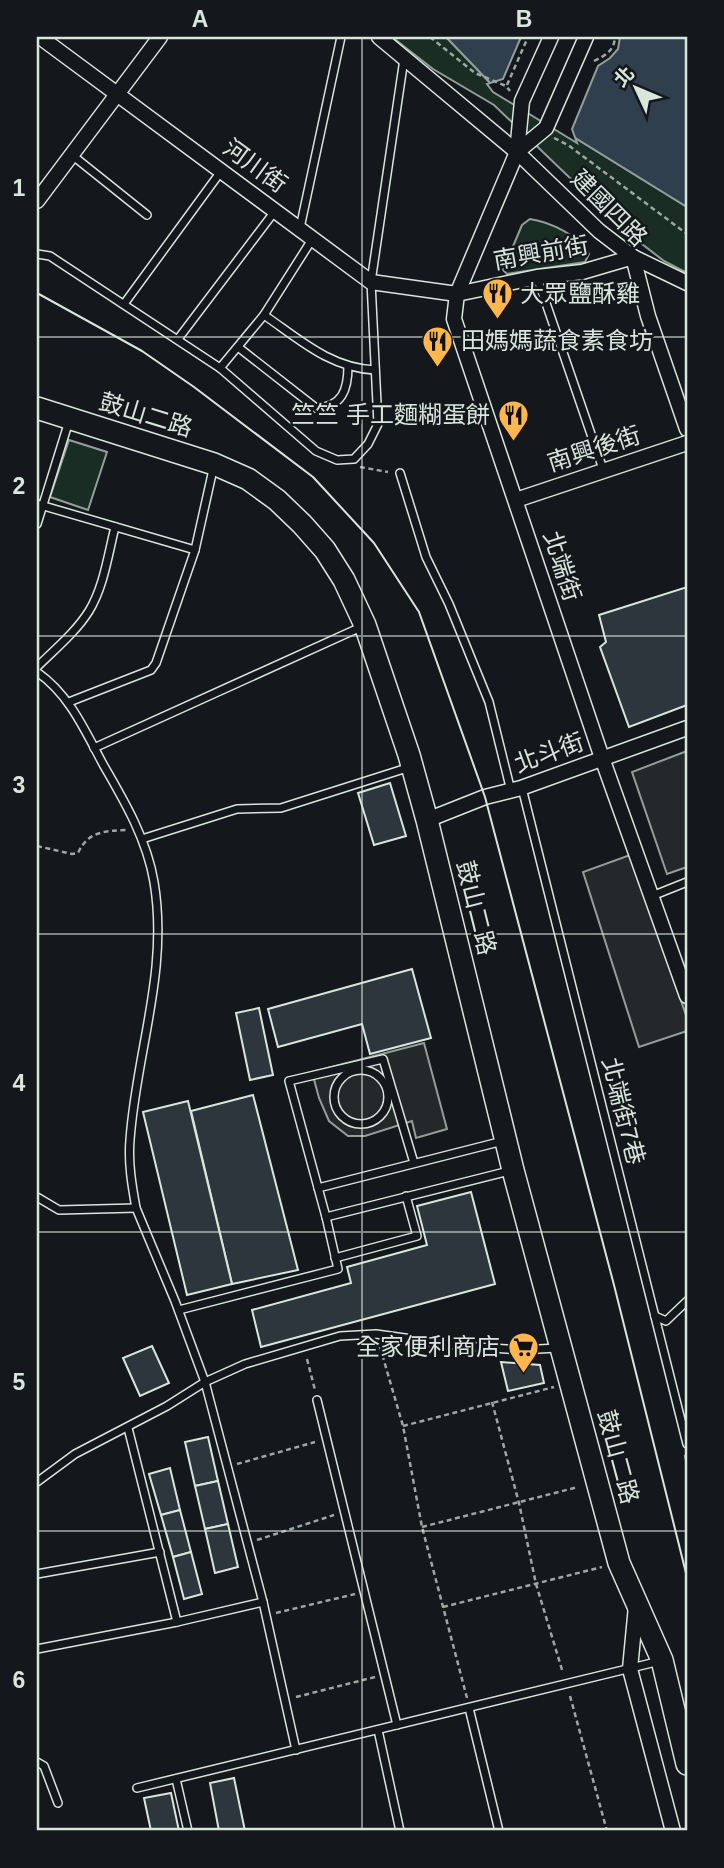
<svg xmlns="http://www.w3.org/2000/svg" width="724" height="1868" viewBox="0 0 724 1868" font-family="Arial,'Noto Sans TC',sans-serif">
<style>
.green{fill:#1a2d24;stroke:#939e99;stroke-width:2}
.parking{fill:#24282b;stroke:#939e99;stroke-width:2}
.water{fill:#2f3f4d;stroke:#939e99;stroke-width:2}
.pier{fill:#14181c;stroke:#939e99;stroke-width:2}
.building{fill:#2c363c;stroke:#d8e6dc;stroke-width:2}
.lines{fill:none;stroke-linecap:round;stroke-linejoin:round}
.lane-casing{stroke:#d8e6dc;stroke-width:10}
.street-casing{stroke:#d8e6dc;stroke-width:17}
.secondary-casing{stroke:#d8e6dc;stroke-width:24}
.path{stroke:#9da8a2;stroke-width:2.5;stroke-dasharray:5 3.5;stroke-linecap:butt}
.lane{stroke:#14181c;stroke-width:7}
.street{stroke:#14181c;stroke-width:14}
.secondary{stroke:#14181c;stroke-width:21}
.tram{stroke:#d8e6dc;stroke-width:2}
.grid{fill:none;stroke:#d8e6dc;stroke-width:2;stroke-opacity:0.55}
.labels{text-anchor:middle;stroke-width:5;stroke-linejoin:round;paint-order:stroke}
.street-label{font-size:24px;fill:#d8e6dc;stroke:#14181c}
.poi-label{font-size:24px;fill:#d8e6dc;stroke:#14181c;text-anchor:start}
.neatline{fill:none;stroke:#d8e6dc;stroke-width:2.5}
.grid-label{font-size:23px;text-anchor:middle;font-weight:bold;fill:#d8e6dc}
</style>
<rect width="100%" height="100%" fill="#14181c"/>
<g class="green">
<path d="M392,37h54l50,52 191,118v66l-23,-12 -39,-30 -131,-126 -61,-36z"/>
<path d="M530,219c20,3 50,17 59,35l-4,8 -78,12 -4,-4 19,-45z"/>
<path d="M69,440l38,12 -19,58 -38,-13z"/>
</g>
<g class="parking">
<path d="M687,751v116l-20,7 -35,-102z"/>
<path d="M630,855l57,163v13l-48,16 -56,-175z"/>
<path d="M424,1043l23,86 -31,9 -4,-17 -47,15h-17l-19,-15 -10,-23 -7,-26z"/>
</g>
<path class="water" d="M446,37h241v170l-191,-118z"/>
<path class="pier" d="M521,37h99l-2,12 -8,9 -12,8 -26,63 5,14 -84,-51 -6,-8 16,-5z"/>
<g class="building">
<path d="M687,587v118l-58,22 -29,-80 6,-5 -7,-27z"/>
<path d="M390,783l16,53 -32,9 -16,-52z"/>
<path d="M412,969l19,69 -61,16 -8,-30 -84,23 -10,-38z"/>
<path d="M259,1008l14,67 -23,5 -14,-67z"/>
<path d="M253,1095l45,175 -66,14 -41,-173z"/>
<path d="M188,1101l44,183 -45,11 -44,-183z"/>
<path d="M471,1192l24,92 -234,63 -9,-37 99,-27 -4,-16 80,-22 -10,-39z"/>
<path d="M152,1346l17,37 -29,13 -17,-38z"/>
<path d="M501,1362l39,3 4,18 -36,8z"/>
<path d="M208,1437l10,44 -23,5 -10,-44z"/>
<path d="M170,1468l10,42 -19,5 -12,-41z"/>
<path d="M218,1481l10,43 -23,5 -10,-43z"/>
<path d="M180,1510l11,42 -18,5 -12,-42z"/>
<path d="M228,1524l10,43 -23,6 -10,-44z"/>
<path d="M191,1552l11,42 -18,5 -11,-42z"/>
<path d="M234,1778l11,53h-26l-9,-48z"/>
<path d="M171,1793l8,38h-28l-7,-33z"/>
</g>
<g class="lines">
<defs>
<g id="lane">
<path d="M72,155l75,60"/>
<path d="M300,228l41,-191"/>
<path d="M313,238l-49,77 -44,53 96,83 21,9 17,-1 14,-15 10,-20 -7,-142 33,-223"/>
<path d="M37,254l13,2 170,112"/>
<path d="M537,277l66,192"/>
<path d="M124,304l98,-134"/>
<path d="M264,315c35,24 66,53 111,55"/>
<path d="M178,339l97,-128"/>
<path d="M238,347l78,61c26,-1 32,-18 32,-42"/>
<path d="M400,473l26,84 23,47 40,98 22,89"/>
<path d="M37,504l158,46"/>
<path d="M37,524l32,-103"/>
<path d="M37,667c17,-17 39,-35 52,-56 15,-25 19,-56 26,-84"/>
<path d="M37,672c33,23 48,59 67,94 21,36 43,74 50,116 15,89 -18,171 -24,258 -2,23 2,46 6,68l39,93 30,81 58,220 33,148"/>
<path d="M69,702l82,-32 5,-7 39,-113 19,-85"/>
<path d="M94,748l267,-121"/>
<path d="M522,788l165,656"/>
<path d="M142,839l95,-30 44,-1 129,-41"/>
<path d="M652,896l35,-14"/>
<circle cx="361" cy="1097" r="27"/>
<path d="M318,1188l185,-47"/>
<path d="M37,1197l22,13 77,-2"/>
<path d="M326,1217l183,-46"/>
<path d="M335,1258l82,-22 -11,-40"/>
<path d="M179,1310l159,-41 -12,-52 -37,-136 94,-22 31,104"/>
<path d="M655,1316l11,5 21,-20"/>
<path d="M317,1400l80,325"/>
<path d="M128,1428l49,194"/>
<path d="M37,1482l38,-28 92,-48 38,-24 40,-18 95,-28 36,-2 87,12 58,4 36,-2"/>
<path d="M37,1574l123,-22"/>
<path d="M37,1649l140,-27 86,-20"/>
<path d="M469,1708l30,123"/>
<path d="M378,1730l22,101"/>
<path d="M37,1762l7,4 14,37"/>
<path d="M176,1779l12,52"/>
<path d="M137,1788l523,-127"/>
</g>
<g id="street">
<path d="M40,37l331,245 86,12 80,-17 45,-5 51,-15"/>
<path d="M379,37l138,115 82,79 34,26 54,26"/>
<path d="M551,37l-29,64 -5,51 -60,142 -3,25 148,439 85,238"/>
<path d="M517,152l29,-24 40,-91"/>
<path d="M37,201l123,-164"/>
<path d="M633,257l15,59 39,113"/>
<path d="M516,500l171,-57"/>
<path d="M427,820l58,-23 36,-9 166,-60"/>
<path d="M636,1606l-6,63 43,162"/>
</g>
<path id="secondary" d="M37,408l177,56 34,15 29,21 25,24 23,26 19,30 21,45 44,130 18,65 86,350 106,393 43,97 25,104"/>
</defs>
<use href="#lane" class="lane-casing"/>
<use href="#street" class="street-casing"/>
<use href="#secondary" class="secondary-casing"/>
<g class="path">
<path d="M430,37l45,36 31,13 4,5"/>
<path d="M594,61c12,-6 20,-10 21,-24"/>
<path d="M507,85l21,-48"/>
<path d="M554,138l14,7 119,89"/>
<path d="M360,467l28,5"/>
<path d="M37,846l35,8 6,-1c10,-22 27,-22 49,-23"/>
<path d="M380,1347l23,79 19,101 45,171"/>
<path d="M307,1359l8,31"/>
<path d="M492,1402l27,101 17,81 27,89"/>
<path d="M403,1426l151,-39"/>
<path d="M685,1455l2,9"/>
<path d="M237,1464l78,-22"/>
<path d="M422,1527l156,-40"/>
<path d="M257,1540l77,-25"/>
<path d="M443,1607l159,-40"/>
<path d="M276,1613l79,-19"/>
<path d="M570,1696l37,135"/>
<path d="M296,1697l79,-20"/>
</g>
<use href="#lane" class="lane"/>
<use href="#street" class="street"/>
<use href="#secondary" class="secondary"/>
<path class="tram" d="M37,293l105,58 52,36 119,90 61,66 45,69 66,185 129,488 73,292"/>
</g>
<path class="grid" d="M362,37v1794M37,337h650M37,636h650M37,934h650M37,1232h650M37,1531h650"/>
<defs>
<symbol id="restaurant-pin" viewBox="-11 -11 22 30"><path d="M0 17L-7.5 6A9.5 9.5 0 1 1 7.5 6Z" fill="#ffb74d" stroke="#14181c"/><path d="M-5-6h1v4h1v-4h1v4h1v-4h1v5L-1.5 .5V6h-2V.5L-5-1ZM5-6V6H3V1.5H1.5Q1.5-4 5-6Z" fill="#111"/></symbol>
<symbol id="supermarket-pin" viewBox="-11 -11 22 30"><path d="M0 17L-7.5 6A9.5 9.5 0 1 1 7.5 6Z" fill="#ffb74d" stroke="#14181c"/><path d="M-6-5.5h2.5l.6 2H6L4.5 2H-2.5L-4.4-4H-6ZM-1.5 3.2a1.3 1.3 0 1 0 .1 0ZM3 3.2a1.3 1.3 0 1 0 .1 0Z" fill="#111"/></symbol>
</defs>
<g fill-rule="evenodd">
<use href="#restaurant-pin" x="480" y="276" width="35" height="47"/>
<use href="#restaurant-pin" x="420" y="324" width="35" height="47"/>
<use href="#restaurant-pin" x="496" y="398" width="35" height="47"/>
<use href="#supermarket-pin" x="506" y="1330" width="35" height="47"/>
</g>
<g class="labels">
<g class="street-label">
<text transform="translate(255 166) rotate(36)" y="8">河川街</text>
<text transform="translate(609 208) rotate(45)" y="8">建國四路</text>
<text transform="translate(541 253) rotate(-10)" y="8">南興前街</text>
<text transform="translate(146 415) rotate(17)" y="8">鼓山二路</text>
<text transform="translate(594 449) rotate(-18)" y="8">南興後街</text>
<text transform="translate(562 566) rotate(72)" y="8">北端街</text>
<text transform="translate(549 753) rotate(-20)" y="8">北斗街</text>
<text transform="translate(476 908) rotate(76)" y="8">鼓山二路</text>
<text transform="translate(623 1111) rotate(76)" y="8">北端街7巷</text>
<text transform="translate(618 1457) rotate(75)" y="8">鼓山二路</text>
</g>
<g class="poi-label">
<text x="520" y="302">大眾鹽酥雞</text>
<text x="461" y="349">田媽媽蔬食素食坊</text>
<text x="490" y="423" text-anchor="end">竺竺 手工麵糊蛋餅</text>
<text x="500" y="1355" text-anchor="end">全家便利商店</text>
</g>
</g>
<rect width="724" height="1868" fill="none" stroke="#14181c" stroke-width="77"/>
<g transform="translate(636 88) rotate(314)" stroke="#14181c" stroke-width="5" paint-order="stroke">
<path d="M0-5L12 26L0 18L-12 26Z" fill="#d8e6dc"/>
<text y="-10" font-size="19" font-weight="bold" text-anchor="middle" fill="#d8e6dc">北</text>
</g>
<rect x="38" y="38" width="648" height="1791" class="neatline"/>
<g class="grid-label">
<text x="200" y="27">A</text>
<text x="524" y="27">B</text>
<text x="19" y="196">1</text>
<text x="19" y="494">2</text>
<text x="19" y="793">3</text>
<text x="19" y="1091">4</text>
<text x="19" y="1390">5</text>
<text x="19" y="1688">6</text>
</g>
</svg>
